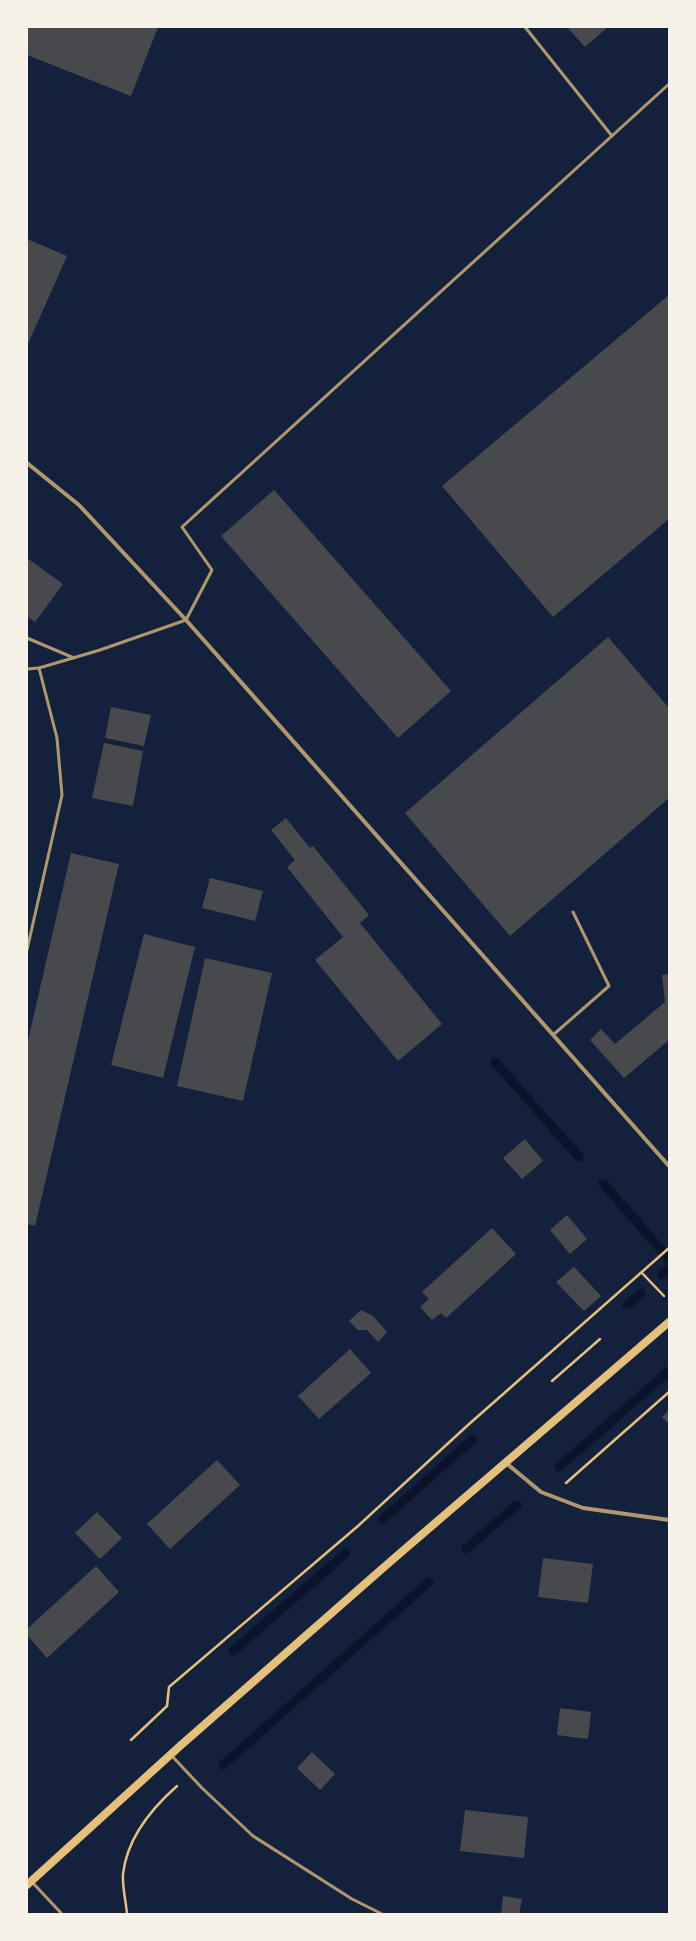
<svg xmlns="http://www.w3.org/2000/svg" width="696" height="1941" viewBox="0 0 696 1941" font-family="Commissioner,sans-serif">
<style>
.lines{fill:none;stroke-linecap:round;stroke-linejoin:round}
.stream{stroke:#0b132b;stroke-width:9}
.building{fill:#48494c}
.path{stroke:#e5c07b;stroke-width:2.5}
.service{stroke:#b1986c;stroke-width:3}
.minor{stroke:#b1986c;stroke-width:4}
.secondary{stroke:#e5c07b;stroke-width:8}
</style>
<rect width="100%" height="100%" fill="#14213d"/>
<g class="lines">
<g class="stream">
<path d="M495,1062l84,95"/>
<path d="M603,1183l66,76"/>
<path d="M662,1275l7,-6"/>
<path d="M627,1305l14,-12"/>
<path d="M559,1467l110,-96"/>
<path d="M383,1519l89,-79"/>
<path d="M466,1549l51,-44"/>
<path d="M233,1651l113,-98"/>
<path d="M223,1765l206,-183"/>
</g>
</g>
<g class="building">
<path d="M27,27h131l-27,69 -104,-41z"/>
<path d="M567,27h41l-23,20z"/>
<path d="M27,239l40,17 -40,90z"/>
<path d="M669,295v224l-116,98 -111,-131z"/>
<path d="M274,490l177,201 -53,47 -177,-202z"/>
<path d="M27,558l36,26 -28,38 -8,-6z"/>
<path d="M608,637l61,71v90l-159,138 -105,-123z"/>
<path d="M111,707l40,8 -7,31 -39,-8z"/>
<path d="M104,743l39,8 -10,55 -41,-8z"/>
<path d="M286,818l24,30 3,-2 56,69 -9,8 82,101 -44,37 -83,-101 28,-23 -56,-70 8,-7 -24,-30z"/>
<path d="M71,853l48,11 -84,362 -8,-2v-179z"/>
<path d="M210,878l53,13 -8,30 -53,-13z"/>
<path d="M144,934l51,13 -32,131 -52,-13z"/>
<path d="M205,958l67,15 -29,128 -66,-15z"/>
<path d="M669,974v66l-45,38 -34,-38 11,-11 14,15 50,-42 -3,-27z"/>
<path d="M525,1139l18,22 -21,18 -19,-21z"/>
<path d="M567,1215l20,24 -17,15 -20,-24z"/>
<path d="M492,1228l24,26 -70,64 -5,-5 -9,7 -12,-13 9,-8 -7,-7z"/>
<path d="M574,1267l27,29 -17,15 -28,-29z"/>
<path d="M361,1310l12,6 14,16 -9,10 -11,-12h-9l-9,-9z"/>
<path d="M350,1349l21,24 -52,46 -21,-23z"/>
<path d="M669,1410v14l-7,-7z"/>
<path d="M217,1460l23,25 -70,64 -23,-25z"/>
<path d="M97,1512l25,26 -22,21 -25,-26z"/>
<path d="M543,1558l50,6 -5,39 -50,-6z"/>
<path d="M96,1566l23,26 -72,66 -20,-23v-6z"/>
<path d="M560,1708l31,4 -3,27 -31,-4z"/>
<path d="M312,1752l23,22 -15,16 -23,-22z"/>
<path d="M465,1810l63,7 -4,41 -64,-7z"/>
<path d="M503,1896l19,3 -3,15h-18z"/>
</g>
<g class="lines">
<g class="path">
<path d="M642,1273l22,23"/>
<path d="M552,1381l48,-42"/>
<path d="M566,1483l103,-91"/>
<path d="M131,1740l36,-34 2,-19 189,-161 110,-101 201,-177"/>
<path d="M127,1914c-1,-13 -5,-28 -4,-40 4,-35 29,-66 54,-88"/>
</g>
<g class="service">
<path d="M525,27l87,109"/>
<path d="M27,638l47,20"/>
<path d="M27,669l12,-1 61,-18 86,-30 26,-50 -30,-43 487,-443"/>
<path d="M27,950l35,-155 -5,-57 -18,-70"/>
<path d="M553,1035l56,-49 -36,-74"/>
<path d="M171,1755l31,33 51,48 99,63 30,15"/>
<path d="M32,1882l30,32"/>
</g>
<g class="minor">
<path d="M27,463l52,42 107,115 483,546"/>
<path d="M506,1463l35,29 42,16 86,12"/>
</g>
<path class="secondary" d="M27,1885l153,-139 211,-185 278,-239"/>
</g>
<rect width="696" height="1941" fill="none" stroke="#f6f1e7" stroke-width="56"/>
</svg>
